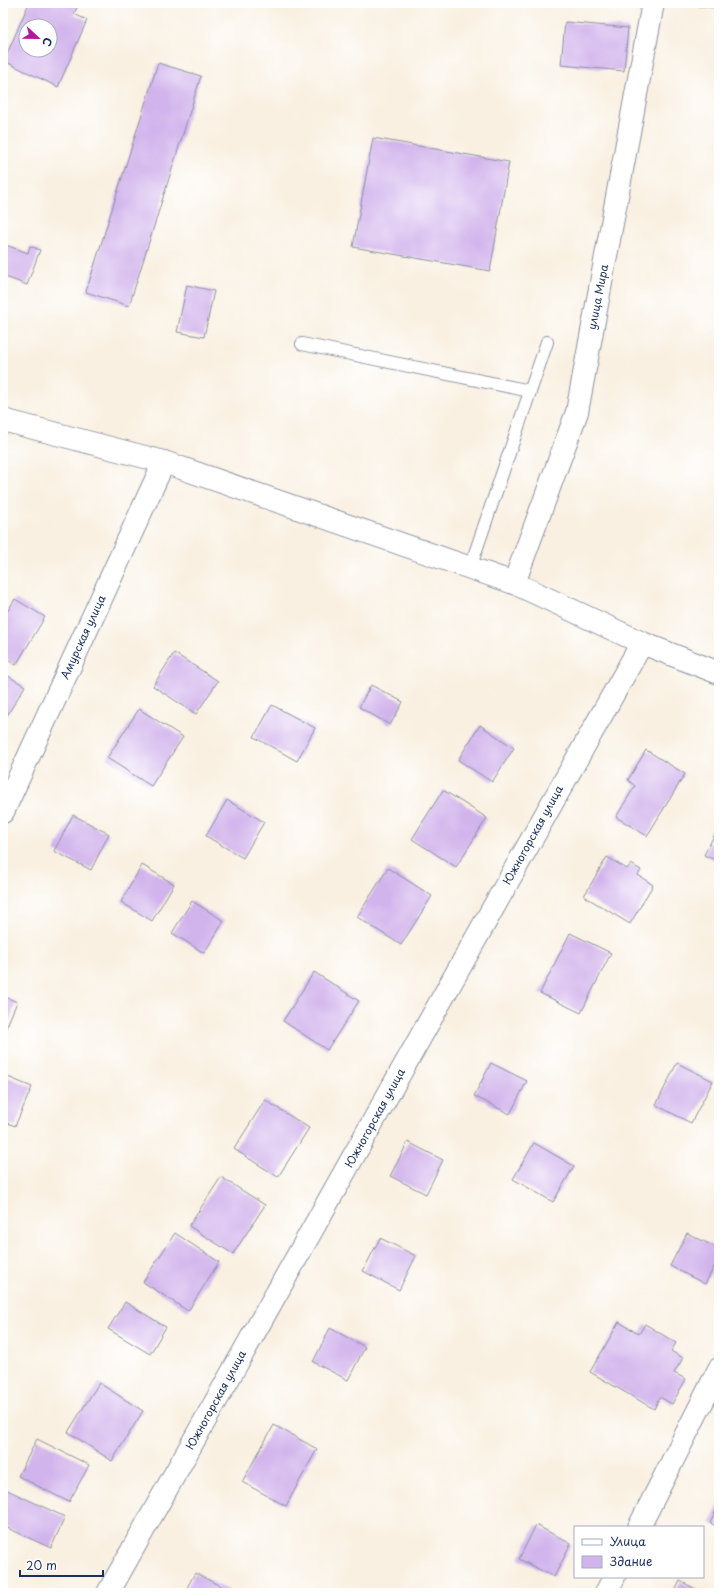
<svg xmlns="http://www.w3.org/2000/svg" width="722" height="1596" viewBox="0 0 722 1596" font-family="'Playpen Sans',sans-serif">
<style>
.building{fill:#d1b4ec;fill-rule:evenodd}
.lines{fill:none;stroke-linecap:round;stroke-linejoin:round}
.lane-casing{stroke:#8a90a0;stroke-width:14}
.street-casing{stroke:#8a90a0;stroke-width:24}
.lane{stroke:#fff;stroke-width:12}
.street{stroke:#fff;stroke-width:22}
.labels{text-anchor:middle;stroke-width:3.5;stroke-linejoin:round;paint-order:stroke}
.street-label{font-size:11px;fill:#1b2f5e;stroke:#fff}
</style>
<rect width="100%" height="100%" fill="#fff"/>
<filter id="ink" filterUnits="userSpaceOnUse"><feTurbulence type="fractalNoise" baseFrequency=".025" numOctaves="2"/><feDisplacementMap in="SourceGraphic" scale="8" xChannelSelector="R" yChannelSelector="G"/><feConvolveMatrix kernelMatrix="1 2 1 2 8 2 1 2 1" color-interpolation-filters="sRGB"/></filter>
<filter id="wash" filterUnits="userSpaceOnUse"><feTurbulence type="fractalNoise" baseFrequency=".012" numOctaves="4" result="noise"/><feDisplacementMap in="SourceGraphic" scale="16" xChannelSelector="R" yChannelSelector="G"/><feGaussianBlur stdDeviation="0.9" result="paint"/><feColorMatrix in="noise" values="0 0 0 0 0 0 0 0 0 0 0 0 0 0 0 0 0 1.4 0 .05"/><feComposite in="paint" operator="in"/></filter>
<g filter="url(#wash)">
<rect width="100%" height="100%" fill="#f9f0e1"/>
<g id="blocks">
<g class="building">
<path d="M29,3h50l-5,11 13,6 -29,67 -54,-26zM26,26h24v24h-24z"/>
<path d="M698,3h21v5l-22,-2z"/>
<path d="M565,22l63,6 -4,43 -63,-6z"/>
<path d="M158,63l43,13 -72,230 -43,-14z"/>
<path d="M373,138l136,24 -19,109 -137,-24z"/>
<path d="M3,244l25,9 2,-7 10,4 -13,35 -24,-9z"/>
<path d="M187,285l27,6 -10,46 -27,-5z"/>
<path d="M15,599l30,18 -29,48 -13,-8v-47l4,2z"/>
<path d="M174,653l44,28 -22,33 -43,-28z"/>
<path d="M3,673l22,13 -22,36z"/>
<path d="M371,685l32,17 -13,23 -31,-18z"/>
<path d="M272,705l43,23 -18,33 -43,-24z"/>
<path d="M139,709l44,28 -32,49 -44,-28z"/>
<path d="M480,725l34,23 -22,34 -34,-22z"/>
<path d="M646,750l39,24 -38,62 -31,-19 19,-31 -7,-6z"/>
<path d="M443,790l44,28 -31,49 -44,-28z"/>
<path d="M227,800l37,22 -21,36 -37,-22z"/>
<path d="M73,815l36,19 -18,36 -37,-19z"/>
<path d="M719,826v36l-15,-7z"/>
<path d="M607,857l20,12 4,-5 10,6 -3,5 15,10 -23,39 -46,-28z"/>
<path d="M142,865l32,19 -22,37 -31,-19z"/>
<path d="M388,868l44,28 -31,49 -44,-28z"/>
<path d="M192,901l32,20 -20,32 -32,-20z"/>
<path d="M570,933l41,20 -30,60 -41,-20z"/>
<path d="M314,972l45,29 -32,49 -44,-29z"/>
<path d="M3,996l14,6 -14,33z"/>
<path d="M491,1063l36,18 -17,33 -36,-18z"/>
<path d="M677,1063l36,18 -22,42 -35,-18z"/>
<path d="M3,1075l29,12 -17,39 -12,-5z"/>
<path d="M265,1100l44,28 -31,49 -44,-28z"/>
<path d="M408,1142l35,18 -17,34 -36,-18z"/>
<path d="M534,1143l40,23 -21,36 -40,-23z"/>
<path d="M221,1177l44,28 -32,49 -44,-28z"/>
<path d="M175,1233l44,29 -31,49 -45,-29z"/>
<path d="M687,1233l32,16v9l-14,26 -35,-18z"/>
<path d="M380,1238l36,18 -17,34 -36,-19z"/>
<path d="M125,1302l41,25 -16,27 -42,-25z"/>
<path d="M619,1322l20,12 6,-10 31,19 -5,8 12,7 -9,15 12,6 -14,25 -12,-7 -6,12 -64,-37z"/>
<path d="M330,1328l35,19 -17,33 -35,-18z"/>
<path d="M99,1383l44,28 -31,50 -44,-29z"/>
<path d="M274,1425l43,24 -31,57 -44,-24z"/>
<path d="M37,1439l52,26 -20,37 -51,-26z"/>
<path d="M3,1488l62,29 -14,31 -48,-22z"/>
<path d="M719,1505v22l-9,-4z"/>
<path d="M536,1525l35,19 -17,33 -35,-18z"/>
<path d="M195,1573l35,18 -1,2h-45z"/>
<path d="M680,1581l24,12h-30z"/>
</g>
</g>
</g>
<g filter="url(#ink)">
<use href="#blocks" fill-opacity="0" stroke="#8a90a0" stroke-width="1"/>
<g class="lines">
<defs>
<g id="lane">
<path d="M302,344l228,47"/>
<path d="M470,568l77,-226"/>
</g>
<g id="street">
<path d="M3,420l161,42 350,121 128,60 77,30"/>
<path d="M514,583l63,-171 76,-409"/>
<path d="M3,812l161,-350"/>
<path d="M639,1527l80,-158"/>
<path d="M108,1593l534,-950"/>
<path d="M606,1593l8,-16"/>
</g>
</defs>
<use href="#lane" class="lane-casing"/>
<use href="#street" class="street-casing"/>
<use href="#lane" class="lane"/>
<use href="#street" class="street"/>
</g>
</g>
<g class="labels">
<g class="street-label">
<text transform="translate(598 297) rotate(-79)" y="4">улица Мира</text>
<text transform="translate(83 637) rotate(-65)" y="4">Амурская улица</text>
<text transform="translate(533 835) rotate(-61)" y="4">Южногорская улица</text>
<text transform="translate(375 1118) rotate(-61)" y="4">Южногорская улица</text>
<text transform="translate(216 1400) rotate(-61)" y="4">Южногорская улица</text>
</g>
</g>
<rect width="722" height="1596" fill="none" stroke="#fff" stroke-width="16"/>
<rect x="574" y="1526" width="130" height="52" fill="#ffffff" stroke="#a4acbf"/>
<rect x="582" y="1539" width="20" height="6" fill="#ffffff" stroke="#a4acbf"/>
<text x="610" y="1546" font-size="12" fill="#1b2f5e">Улица</text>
<rect x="582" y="1556" width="20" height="12" fill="#d1b4ec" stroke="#a4acbf"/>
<text x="610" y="1566" font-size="12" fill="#1b2f5e">Здание</text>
<g transform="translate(38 38) rotate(112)"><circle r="19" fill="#ffffff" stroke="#a4acbf"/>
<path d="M0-3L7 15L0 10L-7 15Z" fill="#b5179e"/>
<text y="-6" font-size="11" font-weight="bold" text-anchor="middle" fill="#1b2f5e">С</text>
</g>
<path d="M20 1570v6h83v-6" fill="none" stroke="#1b2f5e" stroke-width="2"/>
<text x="26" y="1570" font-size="12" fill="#1b2f5e" stroke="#ffffff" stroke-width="3" paint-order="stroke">20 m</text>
</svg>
